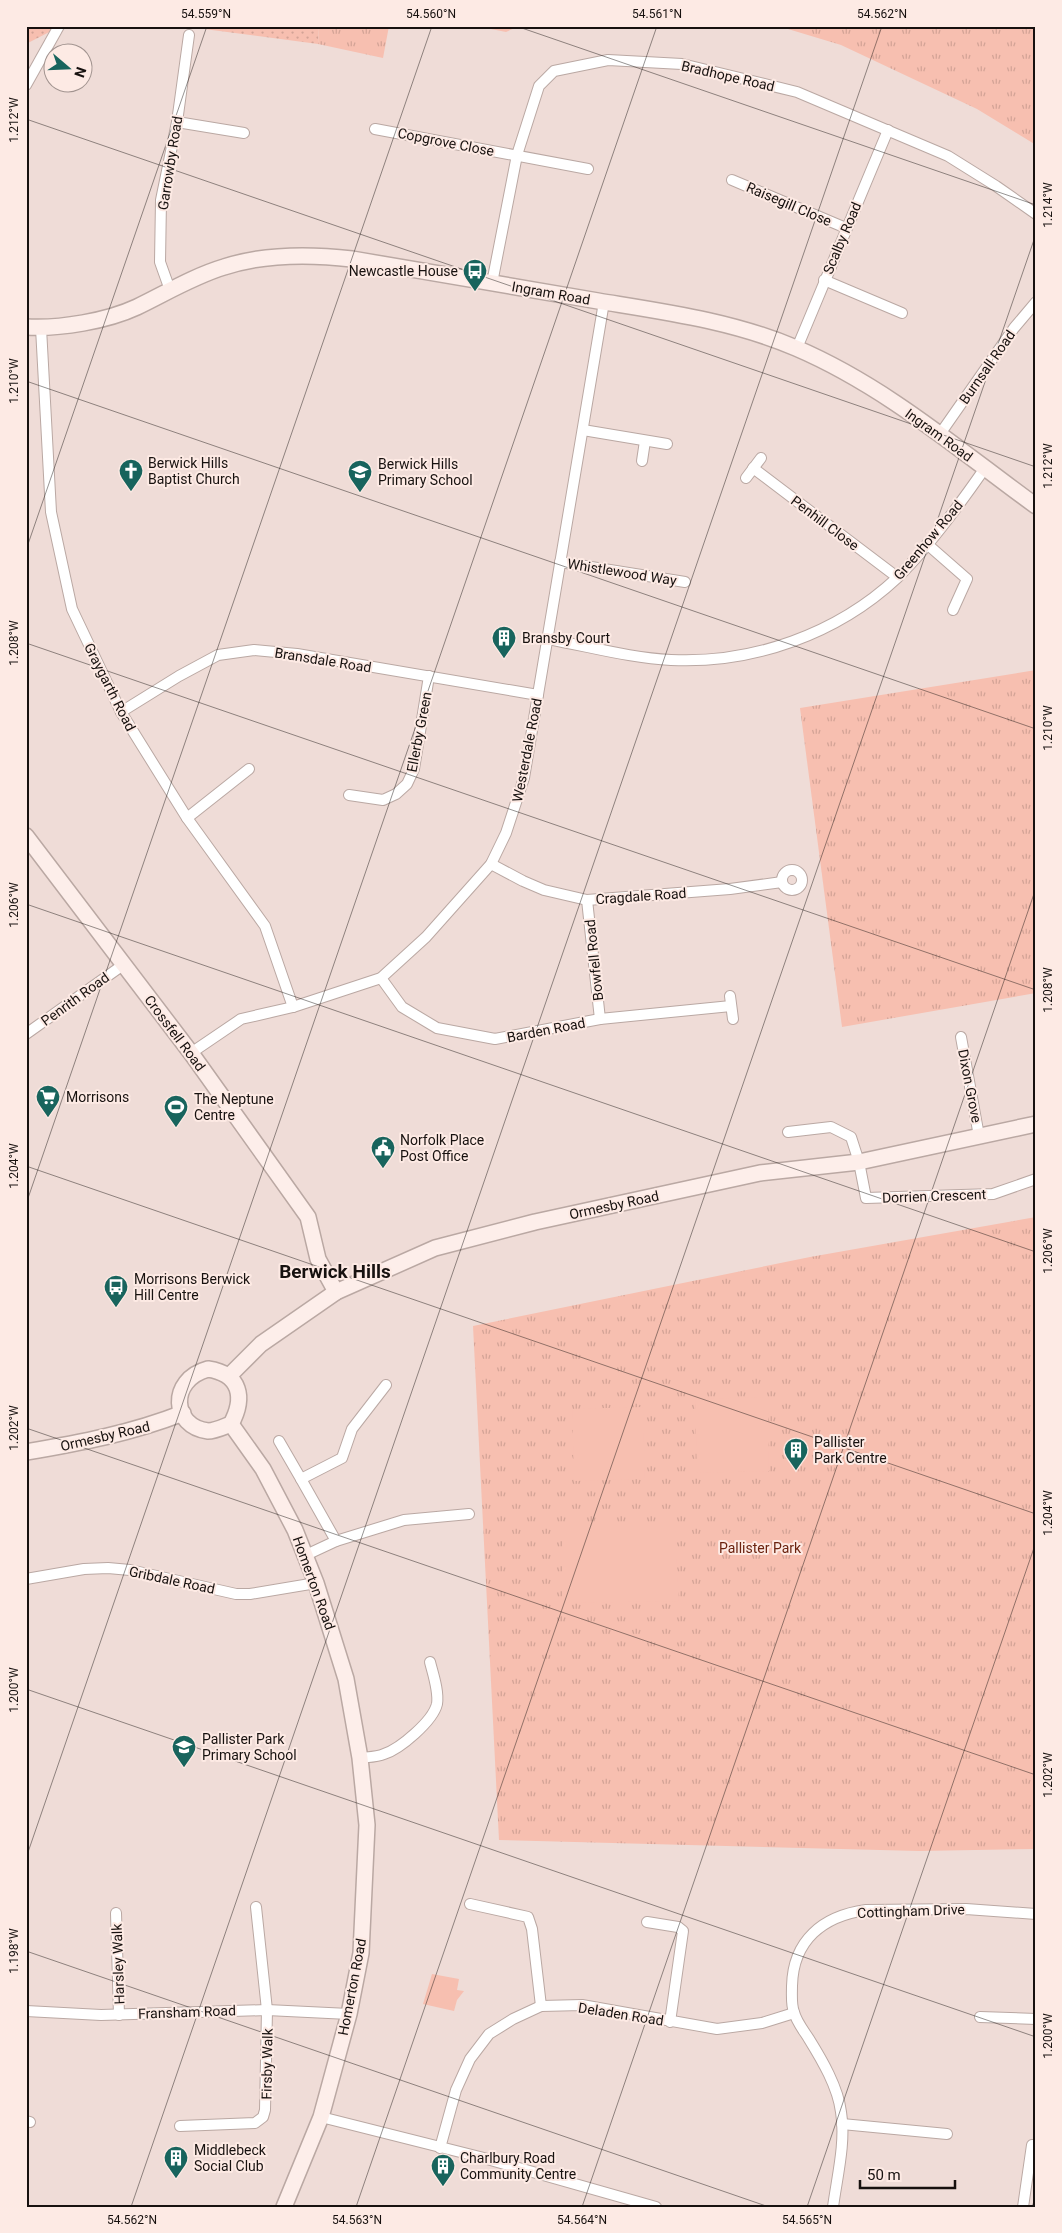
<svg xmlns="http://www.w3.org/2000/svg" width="1062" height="2233" viewBox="0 0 1062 2233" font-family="Roboto,sans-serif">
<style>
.grass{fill:url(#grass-dots)}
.park{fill:url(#park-tufts)}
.garden{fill:#f7bfb0}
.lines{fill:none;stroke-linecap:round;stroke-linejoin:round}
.street-casing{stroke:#baa8a3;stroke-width:12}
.secondary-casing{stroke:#baa8a3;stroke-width:18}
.street{stroke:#fff;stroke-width:10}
.secondary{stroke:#fdeeea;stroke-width:15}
.ticks{fill:none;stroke:#17110f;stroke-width:1;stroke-opacity:0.45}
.labels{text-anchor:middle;stroke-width:4;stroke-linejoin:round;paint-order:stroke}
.street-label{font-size:14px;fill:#17110f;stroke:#fdeae4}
.poi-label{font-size:14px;fill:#17110f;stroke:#fdeae4;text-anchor:start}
.park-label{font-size:14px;fill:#6c230f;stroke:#fdeae4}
.district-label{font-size:19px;font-weight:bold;fill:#17110f;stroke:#fdeae4}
.neatline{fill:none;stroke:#17110f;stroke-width:2}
.ticks-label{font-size:12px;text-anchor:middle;fill:#17110f}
</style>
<defs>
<pattern id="grass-dots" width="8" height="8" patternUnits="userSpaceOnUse" patternTransform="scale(1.25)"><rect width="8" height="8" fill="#f7bfb0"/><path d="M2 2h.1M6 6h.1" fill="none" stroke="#d3a396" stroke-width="1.8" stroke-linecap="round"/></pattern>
<pattern id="park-tufts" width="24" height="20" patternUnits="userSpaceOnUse" patternTransform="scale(1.25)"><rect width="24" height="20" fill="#f7bfb0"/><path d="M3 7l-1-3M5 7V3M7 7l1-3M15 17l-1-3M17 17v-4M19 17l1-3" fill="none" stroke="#d3a396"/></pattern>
</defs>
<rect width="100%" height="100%" fill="#efdcd7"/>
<g class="grass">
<path d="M26,26h35l-35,18z"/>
<path d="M181,26h138l-1,18z"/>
</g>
<g class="park">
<path d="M319,26h70l-6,32 -65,-14z"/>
<path d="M476,26h43l-13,6z"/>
<path d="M778,26h258v119l-59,-36 -136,-64z"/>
<path d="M1036,670v323l-194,34 -42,-319z"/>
<path d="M1036,1217v632l-117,2 -420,-11 -26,-514 337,-69z"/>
</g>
<g class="garden">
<path d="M768,1397l1,74 -72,2 -2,-74z"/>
<path d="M643,1407l2,72 -71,2 -2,-72z"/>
<path d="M562,1527h113l4,74 -117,2z"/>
<path d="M432,1974l27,5 -2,11 7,1 -7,9 -3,11 -31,-7z"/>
</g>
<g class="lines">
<defs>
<g id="street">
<path d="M26,85l33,-59"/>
<path d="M177,122l67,11"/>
<path d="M375,129l213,40"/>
<path d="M732,180l114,48"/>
<path d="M824,280l78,33"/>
<path d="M492,283l25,-128 22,-69 15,-15 54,-11 74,4 115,28 151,64 48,30 40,28"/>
<path d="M170,290l-10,-28 1,-62 16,-78 12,-87"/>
<path d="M41,328l10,184 21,97 49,103 66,106 78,108 28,81"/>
<path d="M797,348l91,-218"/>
<path d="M583,430l84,14"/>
<path d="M940,434l74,-106 22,-26"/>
<path d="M642,461l3,-20"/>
<path d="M753,468l144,109"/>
<path d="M746,478l15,-20"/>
<path d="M927,544l40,35 -14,31"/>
<path d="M560,562l125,20"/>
<path d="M547,639c41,7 82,19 124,21 82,4 166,-26 226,-82 31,-30 63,-74 88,-110"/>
<path d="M121,712l58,-36 39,-21 36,-5 43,4 241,41"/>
<path d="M349,795l34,5 13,-6 11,-10 7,-15 15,-93"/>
<path d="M187,818l62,-49"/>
<path d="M491,864l32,17 21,9 43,10 143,-11 52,-7"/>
<circle cx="792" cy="880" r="10"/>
<path d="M587,900l13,119"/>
<path d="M381,978l21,29 35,21 58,11 105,-20 131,-13"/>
<path d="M730,996l3,23"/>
<path d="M26,1034l97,-69"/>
<path d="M961,1037l18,99"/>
<path d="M191,1053l50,-34 52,-12 88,-29 45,-41 65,-73 15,-31 18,-55 80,-476"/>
<path d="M788,1132l43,-5 20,10 8,25 7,36 127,-4 43,-15"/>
<path d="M279,1441l22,38"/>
<path d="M336,1541l-35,-62 41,-21 10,-29 34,-44"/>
<path d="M306,1555l30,-14 68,-21 65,-6"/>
<path d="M26,1579l58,-10 24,-1 22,2 106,24h14l66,-11"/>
<path d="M360,1758c8,-1 17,-1 24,-4 16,-5 49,-33 53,-50 2,-13 -4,-30 -7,-42"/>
<path d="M470,1904l58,13 4,12 9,77"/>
<path d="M116,1913l3,102"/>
<path d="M647,1922l31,5 5,4 -13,91"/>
<path d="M26,2011l75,4 166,-5 82,4"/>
<path d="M980,2017l56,2"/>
<path d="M321,2117l159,40 176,50"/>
<path d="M26,2121l4,1"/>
<path d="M842,2124l105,10"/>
<path d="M180,2126l75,-3 8,-6 2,-7 2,-100 -11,-103"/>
<path d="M440,2148l16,-58 14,-31 19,-25 24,-15 28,-13 41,-1 135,24 45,-6 32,-10"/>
<path d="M833,2207c4,-30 13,-65 8,-95 -3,-25 -19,-52 -32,-73 -5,-8 -13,-18 -15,-27 -3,-7 -2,-18 -2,-26 1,-46 31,-70 74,-76l100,-1 70,5"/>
<path d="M1023,2207l9,-62"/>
</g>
<g id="secondary">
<path d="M26,327c34,2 81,-6 111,-20 29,-14 57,-31 87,-40 40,-13 86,-13 128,-8 82,14 164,28 246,42 67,11 135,20 198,47 89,38 163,102 240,158"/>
<path d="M26,836l165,217 117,164 10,42 18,33"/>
<path d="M208,1369c33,5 37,29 23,55 -8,3 -16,7 -23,7 -36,-4 -40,-51 0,-62z"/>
<path d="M229,1376l32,-32 75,-52 99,-44 100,-26 225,-49 99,-11 177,-38"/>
<path d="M231,1424l32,45 32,61 21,53 30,96 14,79 7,67 -6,128 -12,61 -28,103 -37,90"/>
<path d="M26,1452c54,-9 106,-19 157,-39"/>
</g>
</defs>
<use href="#street" class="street-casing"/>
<use href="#secondary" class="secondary-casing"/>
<use href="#street" class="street"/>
<use href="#secondary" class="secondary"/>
</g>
<path class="ticks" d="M516,26l520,179M26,119l1010,348M26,381l1010,348M26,550l181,-524M26,643l1010,347M26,904l1010,348M26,1166l1010,348M26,1204l406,-1178M26,1428l1010,347M26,1689l1010,348M26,1858l631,-1832M26,1951l743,256M131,2207l751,-2181M356,2207l680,-1973M582,2207l454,-1319M807,2207l229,-665M1032,2207l4,-11"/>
<defs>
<symbol id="bus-pin" viewBox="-11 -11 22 30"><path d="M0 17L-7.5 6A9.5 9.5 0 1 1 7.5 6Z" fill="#18645d" stroke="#fdeae4"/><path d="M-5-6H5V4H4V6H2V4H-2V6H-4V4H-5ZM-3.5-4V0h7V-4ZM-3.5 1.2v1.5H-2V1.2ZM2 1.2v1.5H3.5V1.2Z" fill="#fff"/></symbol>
<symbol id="church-pin" viewBox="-11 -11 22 30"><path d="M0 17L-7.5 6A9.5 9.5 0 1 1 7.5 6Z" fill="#18645d" stroke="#fdeae4"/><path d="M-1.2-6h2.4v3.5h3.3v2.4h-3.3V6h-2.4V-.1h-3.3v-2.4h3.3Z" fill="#fff"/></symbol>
<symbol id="school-pin" viewBox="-11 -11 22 30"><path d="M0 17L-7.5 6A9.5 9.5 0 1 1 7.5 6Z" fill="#18645d" stroke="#fdeae4"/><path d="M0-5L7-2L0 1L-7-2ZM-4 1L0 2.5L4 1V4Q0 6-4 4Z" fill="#fff"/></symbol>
<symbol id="building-pin" viewBox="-11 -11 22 30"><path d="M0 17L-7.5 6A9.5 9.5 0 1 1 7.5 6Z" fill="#18645d" stroke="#fdeae4"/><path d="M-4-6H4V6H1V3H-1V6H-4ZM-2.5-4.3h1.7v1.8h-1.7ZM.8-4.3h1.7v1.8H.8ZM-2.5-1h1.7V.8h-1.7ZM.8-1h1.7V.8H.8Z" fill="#fff"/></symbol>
<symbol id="supermarket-pin" viewBox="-11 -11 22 30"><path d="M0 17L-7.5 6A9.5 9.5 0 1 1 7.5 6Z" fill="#18645d" stroke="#fdeae4"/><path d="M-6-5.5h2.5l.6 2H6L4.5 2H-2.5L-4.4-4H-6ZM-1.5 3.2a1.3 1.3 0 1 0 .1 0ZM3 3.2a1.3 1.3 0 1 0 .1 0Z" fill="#fff"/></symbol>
<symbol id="stadium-pin" viewBox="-11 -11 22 30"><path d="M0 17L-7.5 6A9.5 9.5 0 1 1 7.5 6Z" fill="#18645d" stroke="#fdeae4"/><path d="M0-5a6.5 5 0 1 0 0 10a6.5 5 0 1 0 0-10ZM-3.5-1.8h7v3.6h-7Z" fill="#fff"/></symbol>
<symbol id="civic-pin" viewBox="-11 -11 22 30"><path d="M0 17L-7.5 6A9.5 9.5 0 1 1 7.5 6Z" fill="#18645d" stroke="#fdeae4"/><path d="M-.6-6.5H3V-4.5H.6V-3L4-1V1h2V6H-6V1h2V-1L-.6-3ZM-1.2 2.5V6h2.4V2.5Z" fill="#fff"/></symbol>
</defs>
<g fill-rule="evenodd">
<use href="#bus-pin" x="461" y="257" width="28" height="38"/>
<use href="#church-pin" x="117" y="457" width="28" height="38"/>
<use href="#school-pin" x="346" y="458" width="28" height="38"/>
<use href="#building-pin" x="490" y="624" width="28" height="38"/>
<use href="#supermarket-pin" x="34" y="1083" width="28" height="38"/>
<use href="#stadium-pin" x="162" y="1093" width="28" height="38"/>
<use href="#civic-pin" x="369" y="1134" width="28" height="38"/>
<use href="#bus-pin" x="102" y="1273" width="28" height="38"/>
<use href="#building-pin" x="782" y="1436" width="28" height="38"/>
<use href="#school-pin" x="170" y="1733" width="28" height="38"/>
<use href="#building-pin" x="162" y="2144" width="28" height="38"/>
<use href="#building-pin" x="429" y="2152" width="28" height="38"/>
</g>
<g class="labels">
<g class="street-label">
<text transform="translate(728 76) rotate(13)" y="5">Bradhope Road</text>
<text transform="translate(446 142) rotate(11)" y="5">Copgrove Close</text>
<text transform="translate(170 163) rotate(-81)" y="5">Garrowby Road</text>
<text transform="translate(789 204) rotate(23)" y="5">Raisegill Close</text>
<text transform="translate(842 238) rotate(-67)" y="5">Scalby Road</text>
<text transform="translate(551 293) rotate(10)" y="5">Ingram Road</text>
<text transform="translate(987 367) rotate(-55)" y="5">Burnsall Road</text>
<text transform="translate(939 435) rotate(36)" y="5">Ingram Road</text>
<text transform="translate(825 523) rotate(37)" y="5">Penhill Close</text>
<text transform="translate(928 540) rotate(-50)" y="5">Greenhow Road</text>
<text transform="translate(622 572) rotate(9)" y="5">Whistlewood Way</text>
<text transform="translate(323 660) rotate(9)" y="5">Bransdale Road</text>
<text transform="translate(110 687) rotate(63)" y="5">Graygarth Road</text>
<text transform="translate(419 732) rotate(-79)" y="5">Ellerby Green</text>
<text transform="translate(527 750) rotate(-79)" y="5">Westerdale Road</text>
<text transform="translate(641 896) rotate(-4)" y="5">Cragdale Road</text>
<text transform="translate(594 960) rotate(-96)" y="5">Bowfell Road</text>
<text transform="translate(75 999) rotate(-36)" y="5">Penrith Road</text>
<text transform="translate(546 1030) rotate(-11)" y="5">Barden Road</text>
<text transform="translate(175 1033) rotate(53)" y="5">Crossfell Road</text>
<text transform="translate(970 1086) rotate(79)" y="5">Dixon Grove</text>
<text transform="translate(934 1196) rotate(-2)" y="5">Dorrien Crescent</text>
<text transform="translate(614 1205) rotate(-12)" y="5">Ormesby Road</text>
<text transform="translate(105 1436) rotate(-13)" y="5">Ormesby Road</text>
<text transform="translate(172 1580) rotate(12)" y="5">Gribdale Road</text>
<text transform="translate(314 1583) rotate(70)" y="5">Homerton Road</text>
<text transform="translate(911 1911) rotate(-2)" y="5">Cottingham Drive</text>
<text transform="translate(118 1964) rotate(-92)" y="5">Harsley Walk</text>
<text transform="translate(352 1987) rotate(-79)" y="5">Homerton Road</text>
<text transform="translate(187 2012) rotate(-2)" y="5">Fransham Road</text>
<text transform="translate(621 2014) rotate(9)" y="5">Deladen Road</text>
<text transform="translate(267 2064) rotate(-89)" y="5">Firsby Walk</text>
</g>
<g class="poi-label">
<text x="458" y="276" text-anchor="end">Newcastle House</text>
<text x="148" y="468">Berwick Hills<tspan x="148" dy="16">Baptist Church</tspan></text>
<text x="378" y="469">Berwick Hills<tspan x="378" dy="16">Primary School</tspan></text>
<text x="522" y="643">Bransby Court</text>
<text x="66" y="1102">Morrisons</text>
<text x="194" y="1104">The Neptune<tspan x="194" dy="16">Centre</tspan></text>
<text x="400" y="1145">Norfolk Place<tspan x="400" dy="16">Post Office</tspan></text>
<text x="134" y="1284">Morrisons Berwick<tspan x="134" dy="16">Hill Centre</tspan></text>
<text x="814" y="1447">Pallister<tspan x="814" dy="16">Park Centre</tspan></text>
<text x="202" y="1744">Pallister Park<tspan x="202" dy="16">Primary School</tspan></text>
<text x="194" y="2155">Middlebeck<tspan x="194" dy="16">Social Club</tspan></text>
<text x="460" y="2163">Charlbury Road<tspan x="460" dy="16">Community Centre</tspan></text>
</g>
<g class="park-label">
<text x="760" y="1553">Pallister Park</text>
</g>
<g class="district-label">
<text x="335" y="1278">Berwick Hills</text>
</g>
</g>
<rect width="1062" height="2233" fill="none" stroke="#fdeae4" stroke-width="55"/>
<g transform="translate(68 68) rotate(109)"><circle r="24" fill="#fdeae4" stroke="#a1938f"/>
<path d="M0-4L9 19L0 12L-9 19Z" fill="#18645d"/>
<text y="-8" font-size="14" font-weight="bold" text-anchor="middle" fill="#17110f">N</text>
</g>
<path d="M860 2180v8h95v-8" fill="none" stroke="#17110f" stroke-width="2.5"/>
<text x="867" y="2180" font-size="15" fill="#17110f" stroke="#fdeae4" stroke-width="4" paint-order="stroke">50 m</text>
<rect x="28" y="28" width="1006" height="2178" class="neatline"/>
<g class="ticks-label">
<text x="206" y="18">54.559°N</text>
<text x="431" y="18">54.560°N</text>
<text x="657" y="18">54.561°N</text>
<text x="882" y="18">54.562°N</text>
<text transform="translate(14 120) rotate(-90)" y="4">1.212°W</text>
<text transform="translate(1048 205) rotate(-90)" y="4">1.214°W</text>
<text transform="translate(14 381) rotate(-90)" y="4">1.210°W</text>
<text transform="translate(1048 466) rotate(-90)" y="4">1.212°W</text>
<text transform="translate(14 643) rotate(-90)" y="4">1.208°W</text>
<text transform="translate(1048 728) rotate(-90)" y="4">1.210°W</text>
<text transform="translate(14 905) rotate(-90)" y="4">1.206°W</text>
<text transform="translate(1048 990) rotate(-90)" y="4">1.208°W</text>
<text transform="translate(14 1166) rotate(-90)" y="4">1.204°W</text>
<text transform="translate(1048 1251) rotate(-90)" y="4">1.206°W</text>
<text transform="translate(14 1428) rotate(-90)" y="4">1.202°W</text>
<text transform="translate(1048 1513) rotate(-90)" y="4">1.204°W</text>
<text transform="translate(14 1690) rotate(-90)" y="4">1.200°W</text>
<text transform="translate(1048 1775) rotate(-90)" y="4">1.202°W</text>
<text transform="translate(14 1951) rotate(-90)" y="4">1.198°W</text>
<text transform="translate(1048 2036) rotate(-90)" y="4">1.200°W</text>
<text x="132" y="2224">54.562°N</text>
<text x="357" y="2224">54.563°N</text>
<text x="582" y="2224">54.564°N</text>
<text x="807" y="2224">54.565°N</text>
</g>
</svg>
